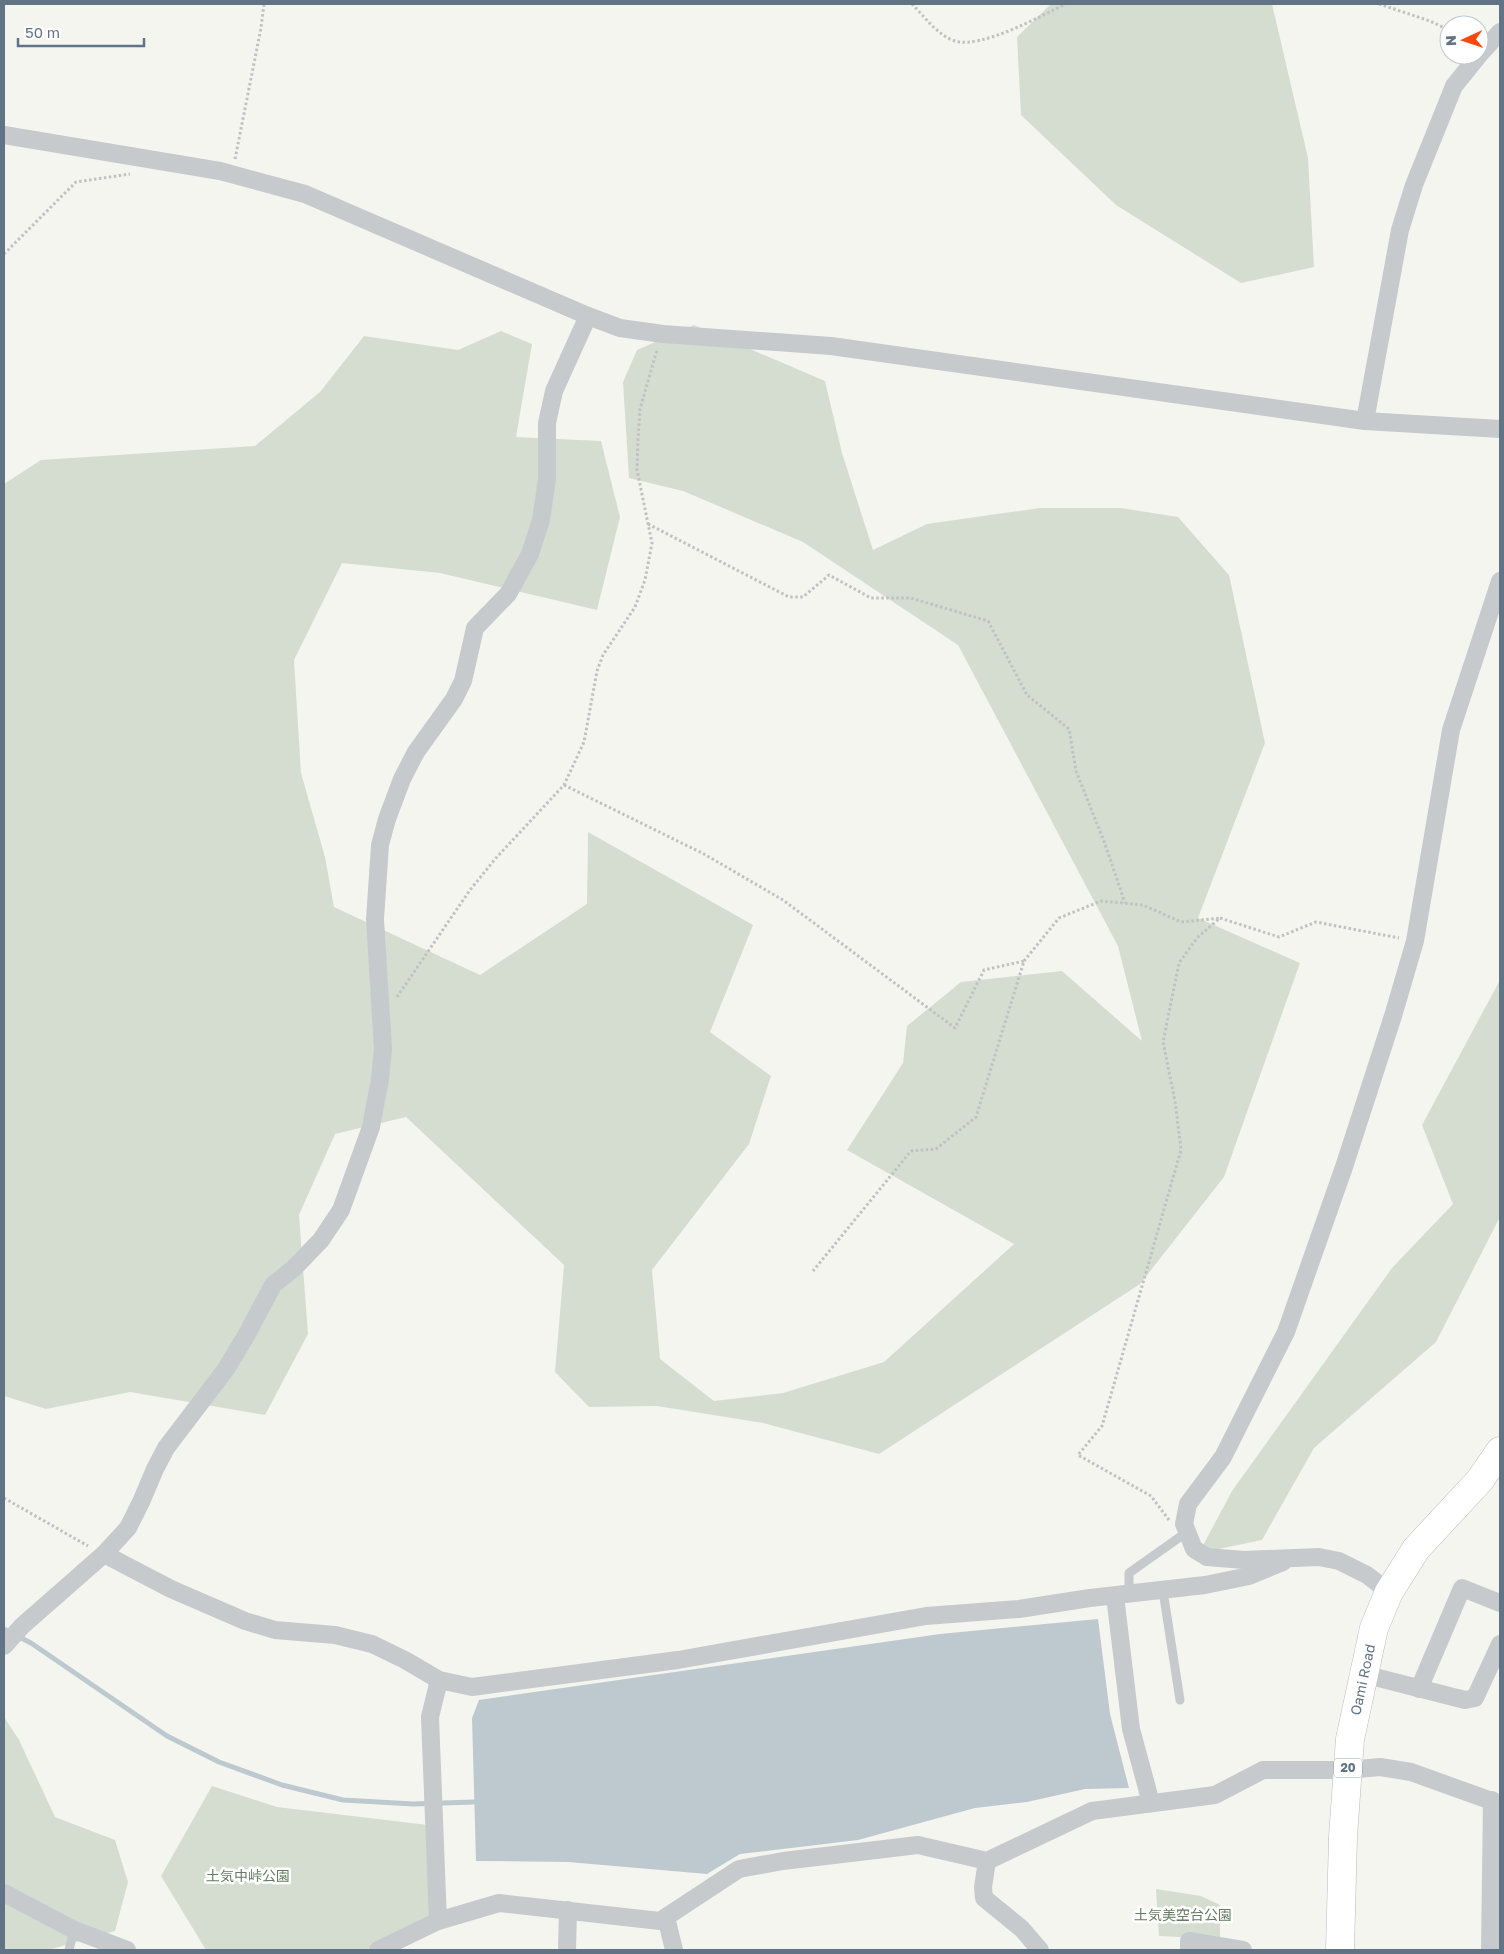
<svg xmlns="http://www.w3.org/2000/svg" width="1504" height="1954" viewBox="0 0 1504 1954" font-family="'Golos Text','Noto Sans JP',sans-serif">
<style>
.green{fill:#d5ddd1}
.water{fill:#bdc9ce}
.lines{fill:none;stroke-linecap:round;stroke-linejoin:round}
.stream{stroke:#bdc9ce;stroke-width:5}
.primary-casing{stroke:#b7bbbf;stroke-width:29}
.path{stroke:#c0c1c3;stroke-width:3;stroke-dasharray:2.5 2.5;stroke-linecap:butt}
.lane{stroke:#c7cacd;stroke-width:9}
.street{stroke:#c7cacd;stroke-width:18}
.primary{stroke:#fff;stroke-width:28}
.labels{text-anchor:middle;stroke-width:5;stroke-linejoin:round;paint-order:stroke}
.shield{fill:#fff;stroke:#909eaa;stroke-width:1}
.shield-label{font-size:12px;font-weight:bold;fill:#617485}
.street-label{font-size:14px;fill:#617485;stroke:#fff}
.park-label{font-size:14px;fill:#657b60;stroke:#fff}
</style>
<rect width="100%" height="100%" fill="#f5f5f0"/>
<g class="green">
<path d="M1051,4h221l36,154 6,109 -73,16 -125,-78 -95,-90 -4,-78z"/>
<path d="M694,325l131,56 17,72 31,97 54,-26 113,-16h81l57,9 51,58 36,168 -67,175 102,45 -76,214 -84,107 -261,170 -116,-31 -106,-17 -68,1 -34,-35 9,-107 -158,-148 -71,17 -36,81 9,119 -43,81 -135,-23 -84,17 -42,-13v-912l37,-24 214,-14 65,-54 44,-56 94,14 43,-19 31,13 -16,93 85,4 19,76 -23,93 -157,-37 -98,-10 -48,97 7,113 24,84 9,50 146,68 107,-71 1,-72 165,93 -43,107 61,44 -22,68 -97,126 8,89 54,42 69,-8 101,-31 130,-118 -167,-94 56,-87 4,-37 54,-44 101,-11 80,70 -24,-95 -160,-301 -155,-103 -120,-51 -54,-13 -6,-96 14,-32z"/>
<path d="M1500,980v237l-64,125 -122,106 -52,92 -63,13 33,-62 160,-223 61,-64 -31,-79z"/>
<path d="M4,1717l15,23 36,77 60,23 13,42 -13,49 -67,19h-44z"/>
<path d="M212,1786l65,21 151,18 6,92 -68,33h-160l-45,-74z"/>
<path d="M1156,1889l45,7 19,9v34l-61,-3z"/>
</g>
<path class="water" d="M1098,1619l12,95 19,74 -44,1 -58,13 -52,6 -117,32 -118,14 -33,20 -139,-12 -92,-1 -4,-143 7,-18 461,-66z"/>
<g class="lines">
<path class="stream" d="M4,1629l27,14 136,93 52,26 63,23 61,15 70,4 61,-2"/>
<defs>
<g id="primary">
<path id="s1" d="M1340,1950l3,-113 7,-98 24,-111 15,-36 27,-43 64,-69 20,-29"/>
</g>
</defs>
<use href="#primary" class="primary-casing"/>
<g class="path">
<path d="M912,4c12,12 26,32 43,37 27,8 85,-25 111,-37"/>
<path d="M1379,4l51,17 19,9"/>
<path d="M235,159l26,-131 3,-24"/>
<path d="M4,254l72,-72 54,-8"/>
<path d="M648,524l141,73h14l26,-22 42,23h40l77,23 39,74 42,34 7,42 29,73 20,59"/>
<path d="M564,785l140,69 79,46 172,128 29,-58 40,-9 -48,156 -40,32 -25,2 -98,120"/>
<path d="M1024,961l35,-43 42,-17 42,4 38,17 39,-4"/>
<path d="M397,997l73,-107 26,-32 68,-73 20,-43 13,-71 6,-16 32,-48 10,-27 7,-37 -15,-73 1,-31 2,-30 17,-59"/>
<path d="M4,1498l84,48"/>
<path d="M1169,1520l-18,-24 -73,-41 24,-29 79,-276 -6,-49 -12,-59 16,-79 18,-25 23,-20 59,19 37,-15 83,16"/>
</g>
<g class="lane">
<path d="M1163,1591l17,109"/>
<path d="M1129,1594v-21l58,-41"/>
<path d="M69,1950l5,-20"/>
</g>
<g class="street">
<path d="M1479,55l21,-23"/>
<path d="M4,135l216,36 85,23 283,122 32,12 43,6 168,12 534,75 135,8"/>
<path d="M1365,421l35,-191 14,-45 40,-99 25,-31"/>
<path d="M104,1554l67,35 74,32 30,9 60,5 37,9 33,16 34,20 33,7 206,-27 248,-44 93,-7 71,-11 115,-13 44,-9 34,-14"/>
<path d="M1389,1592l-22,-17 -28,-14 -20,-4 -75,3 -37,-3 -13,-8 -10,-25 4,-20 35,-47 63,-125 58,-165 49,-151 22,-75 36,-211 49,-149"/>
<path d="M1115,1596l16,133 20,74"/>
<path d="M4,1646l18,-20 82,-72 24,-26 13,-26 14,-33 11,-21 60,-79 21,-35 26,-49 21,-17 27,-28 20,-30 30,-83 9,-48 3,-30 -8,-130 5,-74 7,-26 15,-40 14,-27 38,-53 9,-18 12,-53 33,-34 22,-40 11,-34 6,-41v-56l7,-32 34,-75"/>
<path d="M1363,1674l102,26 10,-2 25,-54"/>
<path d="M1419,1689l43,-101 38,15"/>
<path d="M987,1861l-4,26 1,11 38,31 18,21"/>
<path d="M4,1893l70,37 53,20"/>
<path d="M666,1917l8,33"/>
<path d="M438,1921l-8,-204 9,-37"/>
<path d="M378,1950l60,-29 61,-18 161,18 79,-52 44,-8 135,-16 69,16 105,-50 123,-16 48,-25h84l33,-3 31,5 89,32"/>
<path d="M567,1950l1,-40"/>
<path d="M1189,1950v-9l54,9"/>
<path d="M1490,1950l2,-150"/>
</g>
<use href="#primary" class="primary"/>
</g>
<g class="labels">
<rect class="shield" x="1334" y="1758.5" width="28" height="19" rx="4"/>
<g class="shield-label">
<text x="1348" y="1772">20</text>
</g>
<g class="street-label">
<text dy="5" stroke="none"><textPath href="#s1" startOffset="272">Oami Road</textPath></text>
</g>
<g class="park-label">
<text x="248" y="1881">土気中峠公園</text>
<text x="1183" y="1920">土気美空台公園</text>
</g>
</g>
<rect width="1504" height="1954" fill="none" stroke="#617485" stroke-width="10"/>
<g transform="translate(1464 40) rotate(267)"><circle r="24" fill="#ffffff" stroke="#c0c7ce"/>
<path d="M0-4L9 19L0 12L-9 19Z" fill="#f54710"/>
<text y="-8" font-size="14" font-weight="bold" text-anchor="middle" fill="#617485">N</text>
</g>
<path d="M18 38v8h126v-8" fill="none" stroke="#617485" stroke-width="2.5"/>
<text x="25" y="38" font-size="15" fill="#617485" stroke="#ffffff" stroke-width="4" paint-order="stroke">50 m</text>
</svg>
